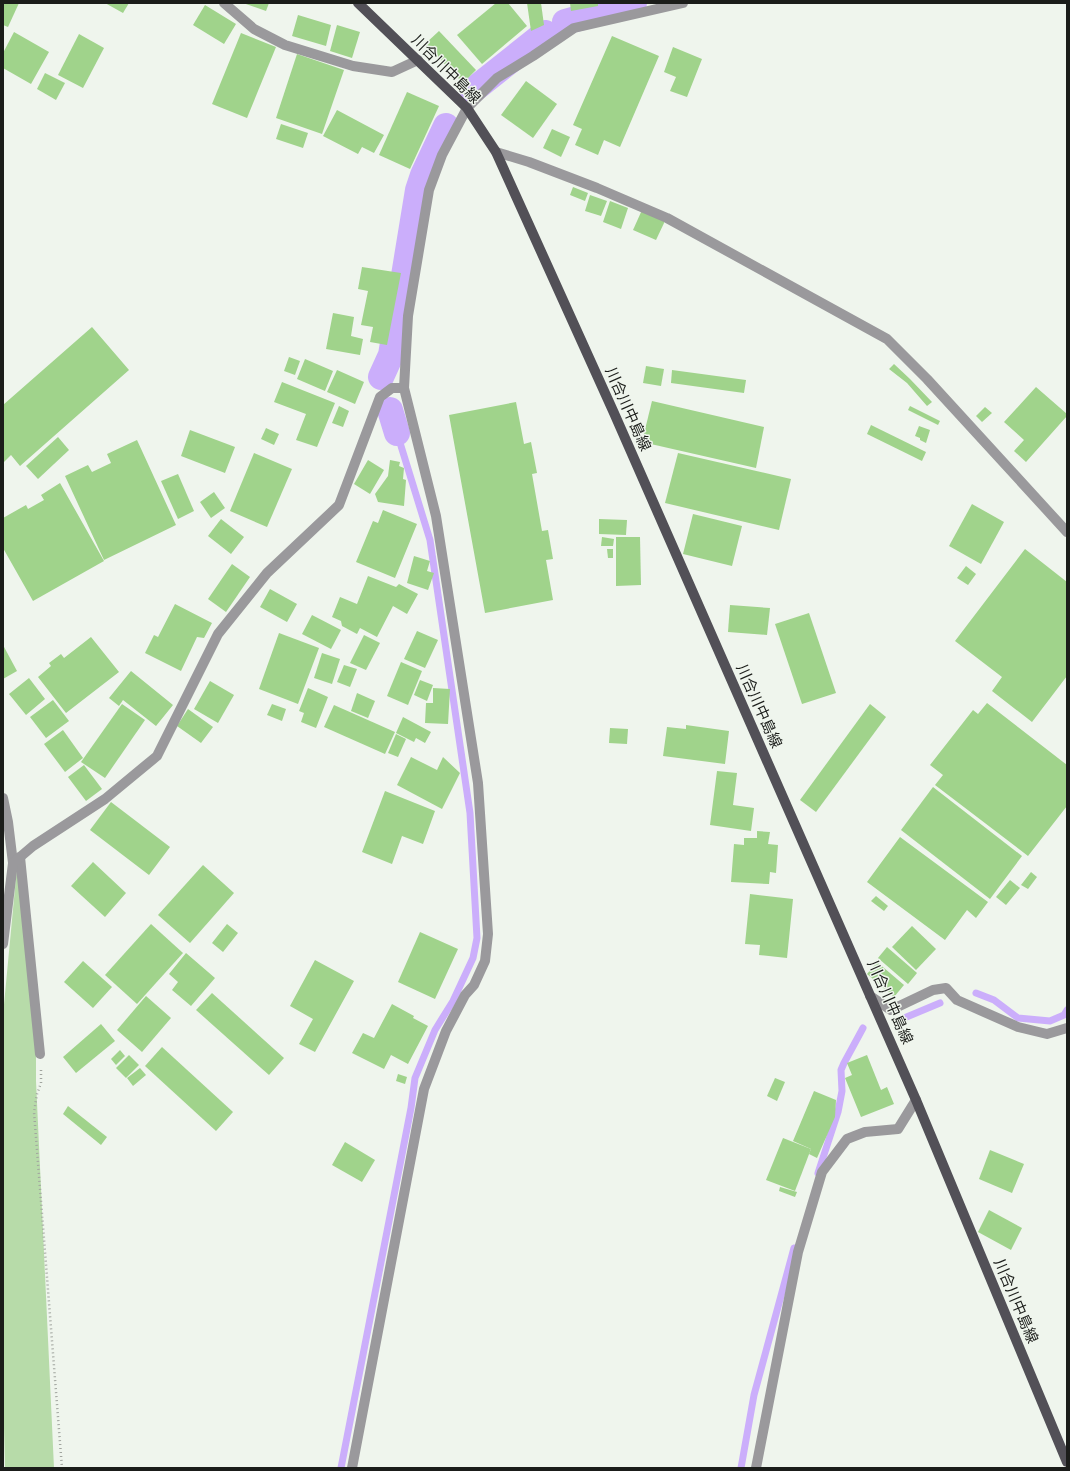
<svg xmlns="http://www.w3.org/2000/svg" width="1070" height="1471" viewBox="0 0 1070 1471" font-family="'Exo 2','Noto Sans JP',sans-serif">
<style>
.grass{fill:#b7dba9}
.lines{fill:none;stroke-linecap:round;stroke-linejoin:round}
.stream{stroke:#cbaefb;stroke-width:7}
.canal{stroke:#cbaefb;stroke-width:26}
.building{fill:#a0d38b}
.path{stroke:#a1a59f;stroke-width:2.5;stroke-dasharray:1 3;stroke-linecap:butt}
.minor{stroke:#9a999c;stroke-width:10}
.major{stroke:#525057;stroke-width:10}
.labels{text-anchor:middle;stroke-width:3;stroke-linejoin:round;paint-order:stroke}
.street-label{font-size:15px;fill:#1b1d1a;stroke:#eff5ed}
</style>
<rect width="100%" height="100%" fill="#eff5ed"/>
<path class="grass" d="M17,867l19,177v37l18,387h-49l-2,-80v-373z"/>
<g class="lines">
<g class="stream">
<path d="M976,993l18,7 24,18 32,3 14,-6 3,-5"/>
<path d="M897,1021l43,-18"/>
<path d="M818,1173l20,-61 4,-21 -1,-21 3,-7 19,-35"/>
<path d="M341,1468l70,-360 4,-30 20,-48 18,-29 20,-43 4,-20 -7,-125 -40,-273 -33,-107"/>
<path d="M741,1468l13,-73 40,-147"/>
</g>
<g class="canal">
<path d="M565,22l69,-19"/>
<path d="M472,91l73,-58"/>
<path d="M381,377l10,-22 27,-165 5,-15 23,-49"/>
<path d="M390,410l7,23"/>
</g>
</g>
<g class="building">
<path d="M3,3h16l-11,24 -5,-2z"/>
<path d="M105,3h24l-6,10z"/>
<path d="M243,3h26l-3,8z"/>
<path d="M496,3h12l19,23 -45,38 -25,-29z"/>
<path d="M527,3h14l3,22 -13,6z"/>
<path d="M570,3h28v3l-27,5z"/>
<path d="M205,5l31,19 -12,20 -31,-19z"/>
<path d="M298,15l33,10 -5,21 -34,-10z"/>
<path d="M337,25l23,7 -8,26 -22,-7z"/>
<path d="M439,31l37,39 -13,13 -38,-39z"/>
<path d="M14,32l35,20 -18,32 -28,-16v-15z"/>
<path d="M241,33l35,14 -29,71 -35,-14z"/>
<path d="M79,34l25,14 -21,40 -25,-13z"/>
<path d="M612,36l47,20 -39,91 -16,-7 -6,15 -23,-10 7,-16 -9,-4z"/>
<path d="M673,47l29,12 -15,38 -17,-6 6,-14 -12,-5z"/>
<path d="M297,54l47,16 -22,64 -46,-16z"/>
<path d="M45,73l20,10 -9,17 -19,-11z"/>
<path d="M526,81l31,23 -24,34 -32,-23z"/>
<path d="M407,92l32,14 -29,63 -31,-14z"/>
<path d="M337,110l47,25 -10,18 -12,-6 -4,7 -35,-18z"/>
<path d="M281,124l27,9 -5,15 -27,-9z"/>
<path d="M552,129l18,8 -9,20 -18,-9z"/>
<path d="M573,187l15,6 -3,8 -15,-6z"/>
<path d="M590,195l17,6 -6,15 -16,-5z"/>
<path d="M610,201l18,7 -7,21 -18,-7z"/>
<path d="M642,210l23,11 -9,19 -23,-10z"/>
<path d="M362,267l39,6 -14,72 -17,-3 3,-15 -12,-2 7,-34 -10,-2z"/>
<path d="M333,313l21,4 -3,19 12,3 -3,16 -34,-6z"/>
<path d="M92,327l37,43 -109,96 -9,-11 -8,8v-58z"/>
<path d="M289,357l11,4 -5,14 -11,-4z"/>
<path d="M305,359l28,12 -8,20 -28,-12z"/>
<path d="M894,364l16,15 22,23 -5,4 -20,-23 -18,-14z"/>
<path d="M646,366l18,3 -3,17 -18,-3z"/>
<path d="M337,370l27,12 -9,22 -28,-12z"/>
<path d="M672,370l74,10 -2,13 -73,-10z"/>
<path d="M282,382l53,21 -18,44 -21,-7 10,-26 -32,-12z"/>
<path d="M1036,387l31,27v2l-41,46 -12,-11 10,-11 -20,-18z"/>
<path d="M652,401l112,26 -8,41 -114,-26z"/>
<path d="M516,402l8,42 7,-2 6,31 -5,1 10,57 6,-1 5,29 -7,1 7,40 -68,13 -36,-198z"/>
<path d="M339,406l10,5 -6,16 -11,-4z"/>
<path d="M910,406l30,15 -2,4 -30,-15z"/>
<path d="M985,407l7,6 -10,9 -6,-6z"/>
<path d="M871,425l55,27 -4,9 -55,-27z"/>
<path d="M919,426l11,4 -4,13 -6,-3v-2l-5,-2z"/>
<path d="M266,428l13,6 -5,11 -13,-6z"/>
<path d="M190,430l45,17 -10,26 -44,-17z"/>
<path d="M58,437l11,13 -31,29 -12,-13z"/>
<path d="M137,440l39,85 -72,35 -39,-84 23,-11 4,7 19,-9 -4,-9z"/>
<path d="M254,453l38,16 -25,58 -37,-16z"/>
<path d="M678,453l113,26 -12,51 -114,-27z"/>
<path d="M368,460l16,10 -14,24 -16,-10z"/>
<path d="M390,460l10,2 -1,4 5,2 -1,11 3,1 -2,26 -26,-4 -3,-8 13,-18z"/>
<path d="M178,474l16,37 -16,8 -17,-38z"/>
<path d="M60,483l44,78 -71,40 -30,-53v-30l23,-13 2,4 16,-9 -3,-5z"/>
<path d="M214,492l11,16 -14,10 -11,-16z"/>
<path d="M972,504l32,18 -23,42 -32,-18z"/>
<path d="M383,510l34,14 -22,54 -39,-16 17,-41 5,2z"/>
<path d="M693,514l49,12 -10,40 -49,-12z"/>
<path d="M221,519l23,18 -13,17 -23,-18z"/>
<path d="M599,519l28,1 -1,15 -27,-1z"/>
<path d="M602,537l12,2 -1,7h-12z"/>
<path d="M616,537h24l1,48 -25,1z"/>
<path d="M607,549h6v9h-5z"/>
<path d="M1025,549l42,33v94l-35,46 -40,-31 10,-14 -47,-36z"/>
<path d="M414,556l16,5 -3,10 7,2 -6,17 -21,-7z"/>
<path d="M232,564l18,13 -24,35 -18,-13z"/>
<path d="M966,566l10,8 -8,11 -11,-7z"/>
<path d="M368,576l28,11 3,-3 19,10 -11,20 -14,-8 -16,31 -17,-9 -3,6 -15,-8 -1,-5 -9,-4 8,-20 17,7z"/>
<path d="M270,589l27,15 -10,18 -27,-15z"/>
<path d="M175,604l37,19 -8,15 -7,-1 -16,34 -36,-18 9,-18 4,2z"/>
<path d="M730,605l40,3 -3,27 -39,-3z"/>
<path d="M809,613l27,80 -34,11 -27,-80z"/>
<path d="M312,615l29,15 -10,19 -29,-15z"/>
<path d="M417,631l21,9 -13,28 -21,-9z"/>
<path d="M279,633l40,15 -21,56 -39,-15z"/>
<path d="M364,635l16,8 -14,27 -16,-7z"/>
<path d="M91,637l28,35 -53,41 -28,-36 13,-11 -2,-3 12,-9 3,4z"/>
<path d="M3,645l14,26 -14,8z"/>
<path d="M322,653l18,6 -8,25 -18,-6z"/>
<path d="M401,662l21,9 -14,34 -21,-9z"/>
<path d="M344,665l13,4 -7,18 -13,-5z"/>
<path d="M131,671l42,34 -17,21 -33,-26 -4,6 -10,-8z"/>
<path d="M29,678l16,21 -19,16 -17,-21z"/>
<path d="M420,680l13,5 -6,16 -13,-6z"/>
<path d="M210,681l24,14 -16,28 -24,-14z"/>
<path d="M308,688l20,9 -12,31 -15,-6 3,-9 -5,-2z"/>
<path d="M433,688l17,1 -2,35 -23,-1 1,-20h7z"/>
<path d="M357,693l18,8 -7,17 -17,-7z"/>
<path d="M53,700l16,21 -23,17 -16,-21z"/>
<path d="M987,703l80,62v41l-39,50 -93,-71 8,-10 -13,-10 43,-55 5,4z"/>
<path d="M122,704l23,16 -40,58 -24,-16z"/>
<path d="M272,704l14,5 -4,12 -15,-6z"/>
<path d="M870,704l16,13 -70,95 -16,-12z"/>
<path d="M334,705l61,27 -10,22 -61,-27z"/>
<path d="M188,709l25,18 -12,16 -24,-17z"/>
<path d="M403,717l28,15 -6,11 -9,-5 -2,4 -18,-9z"/>
<path d="M686,725l43,6 -4,33 -62,-8 4,-29 19,2z"/>
<path d="M610,728l18,1 -1,15 -18,-1z"/>
<path d="M63,730l20,28 -18,14 -21,-28z"/>
<path d="M396,734l10,5 -8,18 -10,-4z"/>
<path d="M411,757l26,13 6,-13 17,16 -18,36 -45,-24z"/>
<path d="M84,765l18,24 -16,12 -18,-24z"/>
<path d="M717,771l20,2 -4,32 21,3 -3,23 -41,-6z"/>
<path d="M933,787l89,69 -32,43 -89,-69z"/>
<path d="M385,791l50,20 -12,33 -21,-8 -10,28 -30,-12z"/>
<path d="M111,802l59,45 -21,28 -59,-45z"/>
<path d="M757,831l13,1 -2,12 10,1 -2,28 -6,-1 -1,12 -38,-2 3,-38 10,1v-7h13z"/>
<path d="M900,837l88,65 -12,16 -9,-8 -22,30 -78,-58z"/>
<path d="M93,862l33,31 -21,24 -34,-31z"/>
<path d="M203,865l31,28 -44,50 -32,-28z"/>
<path d="M1031,872l6,5 -9,12 -7,-4z"/>
<path d="M1010,880l10,8 -14,17 -10,-8z"/>
<path d="M750,894l43,5 -6,59 -28,-3 1,-10 -15,-1z"/>
<path d="M876,896l12,10 -4,5 -13,-10z"/>
<path d="M151,924l32,29 -46,51 -32,-29z"/>
<path d="M227,924l11,9 -15,19 -11,-9z"/>
<path d="M912,926l24,23 -20,21 -24,-23z"/>
<path d="M420,932l38,17 -23,50 -37,-17z"/>
<path d="M887,947l30,26 -9,11 -30,-26z"/>
<path d="M186,953l29,25 -24,28 -19,-16 6,-8 -9,-8z"/>
<path d="M315,960l39,21 -39,71 -16,-8 14,-25 -23,-13z"/>
<path d="M83,961l29,26 -19,21 -29,-26z"/>
<path d="M877,962l27,23 -10,12 -27,-23z"/>
<path d="M212,993l72,65 -15,17 -73,-65z"/>
<path d="M146,996l25,22 -29,34 -25,-22z"/>
<path d="M392,1004l22,12 -1,2 15,8 -20,38 -17,-9 -7,14 -32,-16 11,-20 11,5z"/>
<path d="M101,1024l14,17 -39,32 -13,-16z"/>
<path d="M162,1047l71,65 -17,19 -71,-65z"/>
<path d="M120,1050l5,6 -9,9 -5,-6z"/>
<path d="M129,1055l10,10 -13,13 -10,-10z"/>
<path d="M867,1055l14,35 6,-3 7,17 -33,13 -16,-39 7,-3 -5,-12z"/>
<path d="M140,1068l6,7 -13,11 -6,-8z"/>
<path d="M398,1074l9,3 -2,7 -9,-3z"/>
<path d="M775,1078l10,4 -8,19 -10,-5z"/>
<path d="M814,1091l22,9 -1,17 -18,41 -8,-4 2,-5 -18,-8z"/>
<path d="M68,1106l39,31 -6,8 -38,-31z"/>
<path d="M783,1138l28,11 -16,42 -29,-11z"/>
<path d="M345,1142l30,18 -13,22 -30,-17z"/>
<path d="M990,1150l34,14 -12,29 -33,-14z"/>
<path d="M780,1187l17,5 -2,5 -16,-6z"/>
<path d="M989,1210l33,18 -11,22 -33,-18z"/>
</g>
<g class="lines">
<path class="path" d="M41,1070v13l-4,11 -3,18 28,356"/>
<g class="minor">
<path d="M224,3l30,26 31,16 68,21 39,6 26,-12"/>
<path d="M496,152l33,10 68,26 70,30 220,121 40,40 140,153"/>
<path d="M3,798l5,24 5,41"/>
<path d="M20,857l20,197"/>
<path d="M3,944l10,-81 20,-17 72,-47 52,-43 61,-122 49,-61 72,-68 41,-108 12,-9h12"/>
<path d="M870,996l21,14 42,-20 13,-2 11,12 61,27 29,7 20,-6"/>
<path d="M352,1468l72,-379 22,-58 19,-36 9,-10 11,-24 3,-27 -10,-151 -42,-267 -32,-128 4,-72 21,-126 13,-35 25,-47 30,-30 36,-22 41,-28 109,-25"/>
<path d="M756,1468l42,-216 24,-80 25,-33 18,-7 33,-3 18,-29"/>
</g>
<path class="major" d="M358,3l109,105 29,44 118,261 302,687 151,362"/>
</g>
<g class="labels">
<g class="street-label">
<text transform="translate(446 69) rotate(45)" y="5">川合川中島線</text>
<text transform="translate(628 409) rotate(66)" y="5">川合川中島線</text>
<text transform="translate(759 706) rotate(66)" y="5">川合川中島線</text>
<text transform="translate(890 1002) rotate(66)" y="5">川合川中島線</text>
<text transform="translate(1016 1301) rotate(67)" y="5">川合川中島線</text>
</g>
</g>
<rect width="1070" height="1471" fill="none" stroke="#1b1d1a" stroke-width="8"/>
</svg>
